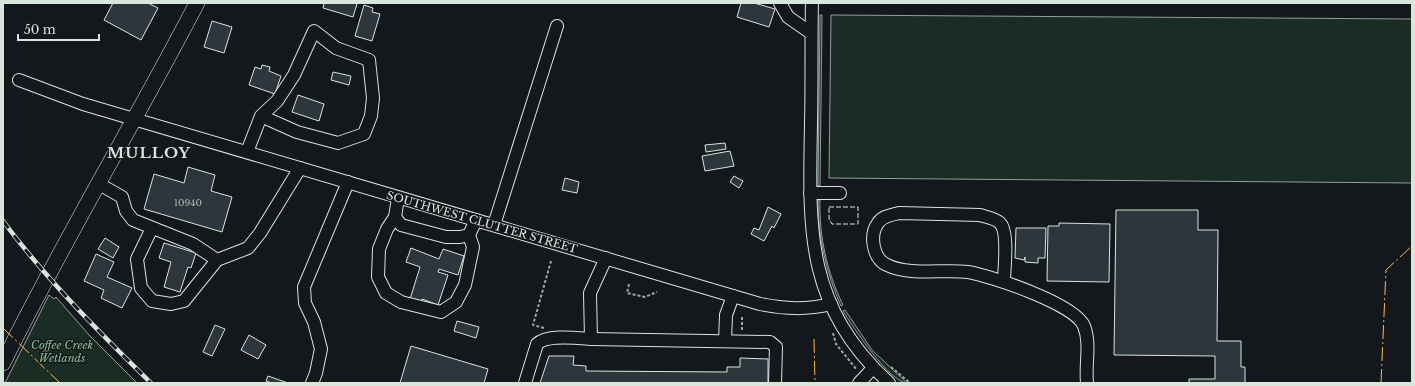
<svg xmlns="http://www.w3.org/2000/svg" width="1415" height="386" viewBox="0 0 1415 386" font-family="'Libre Baskerville',serif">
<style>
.green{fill:#1a2d24;stroke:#939e99}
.building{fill:#2c363c;stroke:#d8e6dc}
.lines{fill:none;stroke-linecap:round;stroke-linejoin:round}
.minor-casing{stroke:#d8e6dc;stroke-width:14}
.major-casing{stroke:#d8e6dc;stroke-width:16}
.path{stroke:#9da8a2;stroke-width:2;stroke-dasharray:3 2;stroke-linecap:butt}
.minor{stroke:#14181c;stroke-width:12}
.major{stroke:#14181c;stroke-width:15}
.rail-casing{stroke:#d8e6dc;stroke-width:4.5}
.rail{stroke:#14181c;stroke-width:3;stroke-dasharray:9;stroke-linecap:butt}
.fence{stroke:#d8e6dc;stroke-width:1;stroke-dasharray:5 2;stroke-linecap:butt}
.power{stroke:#ffb74d;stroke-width:1;stroke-dasharray:14 3 2 3;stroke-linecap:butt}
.labels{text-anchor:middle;stroke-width:3;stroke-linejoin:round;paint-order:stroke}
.number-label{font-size:9px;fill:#adbab4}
.street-label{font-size:11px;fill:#d8e6dc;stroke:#14181c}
.park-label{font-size:11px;font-style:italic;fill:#8ac095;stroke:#14181c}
.district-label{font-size:15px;font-weight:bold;letter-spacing:1px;fill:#d8e6dc;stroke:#14181c}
</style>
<rect width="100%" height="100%" fill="#14181c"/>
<g class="green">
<path d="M820,15h2l-2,171h-2z"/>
<path d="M831,15l581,4v164l-583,-5z"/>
<path d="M818,200h2c-1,37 7,72 23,105l-2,1c-15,-34 -23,-68 -23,-106z"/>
<path d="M49,295l5,4 2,-2 33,38 48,48h-132z"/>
<path d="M845,310l27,40 35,33c-17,0 -55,-57 -64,-72z"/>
</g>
<g class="building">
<path d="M113,3h35l10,5 -17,32 -37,-20z"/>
<path d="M324,3h30l3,1 -4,13 -30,-9z"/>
<path d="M741,3h13l21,6 -6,18 -32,-10z"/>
<path d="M364,5l9,3 -1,4 8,2 -8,27 -17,-5z"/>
<path d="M212,21l20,6 -8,26 -20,-6z"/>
<path d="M262,65l8,2 -1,4 12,5 -6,18 -26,-9 6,-18 6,2z"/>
<path d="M333,72l18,4 -2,9 -18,-5z"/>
<path d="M298,95l26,9 -5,17 -27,-9z"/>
<path d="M725,143l1,6 -20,3 -1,-7z"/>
<path d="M730,151l4,15 -29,5 -3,-15z"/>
<path d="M188,167l27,8 -4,16 21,6 -10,35 -78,-23 10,-35 30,9z"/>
<path d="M734,176l9,5 -4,7 -9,-6z"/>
<path d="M565,178l14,4 -2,11 -15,-3z"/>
<path d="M768,207l13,7 -7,14 -2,-2 -8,15 -13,-7 3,-6 5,2z"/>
<path d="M1116,210h82v20h20l-1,111h24v26h4v16h-56v-4h26v-23l-101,-1z"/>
<path d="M1059,223l51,1 -1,58 -62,-1 1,-55h11z"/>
<path d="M1016,228h30l-1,30h-7v5l-13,-1v-5l-1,3 -9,-2z"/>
<path d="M105,238l14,9 -6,11 -15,-9z"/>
<path d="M164,243l32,10 -5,15 -3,-1 -8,25 -16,-5 7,-25 -12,-4z"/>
<path d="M411,248l28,11 4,-10 21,7 -6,19 -19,-6 -1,3 10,3 -10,30 -16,-6 -1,3 -11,-3 10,-32 -14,-5z"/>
<path d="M96,254l18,8 -7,15 25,11 -10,20 -21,-10 3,-8 -20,-9z"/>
<path d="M457,321l22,6 -3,11 -22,-7z"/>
<path d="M215,325l10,4 -13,27 -9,-4z"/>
<path d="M249,335l17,10 -8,14 -17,-9z"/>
<path d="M411,346l77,23 -4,14h-84z"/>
<path d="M549,356h25l-1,9 13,1v5l141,1v-5h13v-9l28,1v24h-228z"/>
<path d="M268,376l20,7h-16l-6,-2z"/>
</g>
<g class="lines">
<defs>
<g id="minor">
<path d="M780,3l8,14 23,16"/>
<path d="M812,3c-1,40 0,81 -1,121 -2,106 -6,181 78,259"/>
<path d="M19,80l64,24 677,200c25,5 46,6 71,0"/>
<path d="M247,152l14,-36 16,-15 17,-26 20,-44 22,17 33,12 4,38 -2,18 -7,18 -26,9 -41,-11 -36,-16"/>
<path d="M99,184l23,13 4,14 7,9 60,24 24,16"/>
<path d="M810,193h30"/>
<path d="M398,198l-3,19 -8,12 -8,20 -1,28 8,16 15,9 40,10 15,-10 9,-17 8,-38 -4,-12 7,-15"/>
<path d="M395,217l6,8 45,12h14l9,-2"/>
<path d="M494,225l63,-199"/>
<path d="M152,228l-15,31 4,29 11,13 19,3 13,-3 33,-41 31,-12 12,-15 40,-65"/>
<path d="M1004,282c0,-13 5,-50 -4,-59 -5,-5 -14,-6 -20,-8l-81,-2c-7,2 -17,3 -21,10 -9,12 -5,36 9,42 22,11 57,4 81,7 23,4 107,32 116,54 7,18 1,38 3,57"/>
<path d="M591,339l179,3 6,5 -1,36"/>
<path d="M725,341l1,-26 7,-19"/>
<path d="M312,383l4,-10 5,-24 -7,-27 -9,-19 -1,-16 44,-105"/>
<path d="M525,383l12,-39c10,-10 40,-6 54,-5l-1,-46 16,-35"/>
<path d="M859,383l14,-15"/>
</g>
<path id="major" d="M3,363c60,-122 131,-239 194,-360"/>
</defs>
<use href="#minor" class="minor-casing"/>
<use href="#major" class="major-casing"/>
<g class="path">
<path d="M629,284l-2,9 18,4 12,-5"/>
<path d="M544,328l-11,-3 18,-64"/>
<path d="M742,330v-13"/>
<path d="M833,333l3,11 21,26"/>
<path d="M891,367l19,16"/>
</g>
<use href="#minor" class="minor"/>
<use href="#major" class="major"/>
<defs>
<path id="rail" d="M3,221c44,59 96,111 148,162"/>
</defs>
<use href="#rail" class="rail-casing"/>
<use href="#rail" class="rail"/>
<path class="fence" d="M829,207h29v17h-26l-3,-5z"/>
<g class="power">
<path d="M3,328l57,55"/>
<path d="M814,339l1,44"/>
<path d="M1381,383l5,-113 26,-24"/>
</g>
</g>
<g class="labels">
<g class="number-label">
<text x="188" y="206">10940</text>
</g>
<g class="street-label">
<text transform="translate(482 222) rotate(16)" y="4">SOUTHWEST CLUTTER STREET</text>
</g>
<g class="park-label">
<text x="62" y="349">Coffee Creek<tspan x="62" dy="13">Wetlands</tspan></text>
</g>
<g class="district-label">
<text x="149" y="158">MULLOY</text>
</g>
</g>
<rect width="1415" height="386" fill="none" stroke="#d8e6dc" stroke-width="8"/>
<path d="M18 34v6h81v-6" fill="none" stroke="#d8e6dc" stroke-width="2"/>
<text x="24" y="34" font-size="12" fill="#d8e6dc" stroke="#14181c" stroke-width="3" paint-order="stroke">50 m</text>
</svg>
